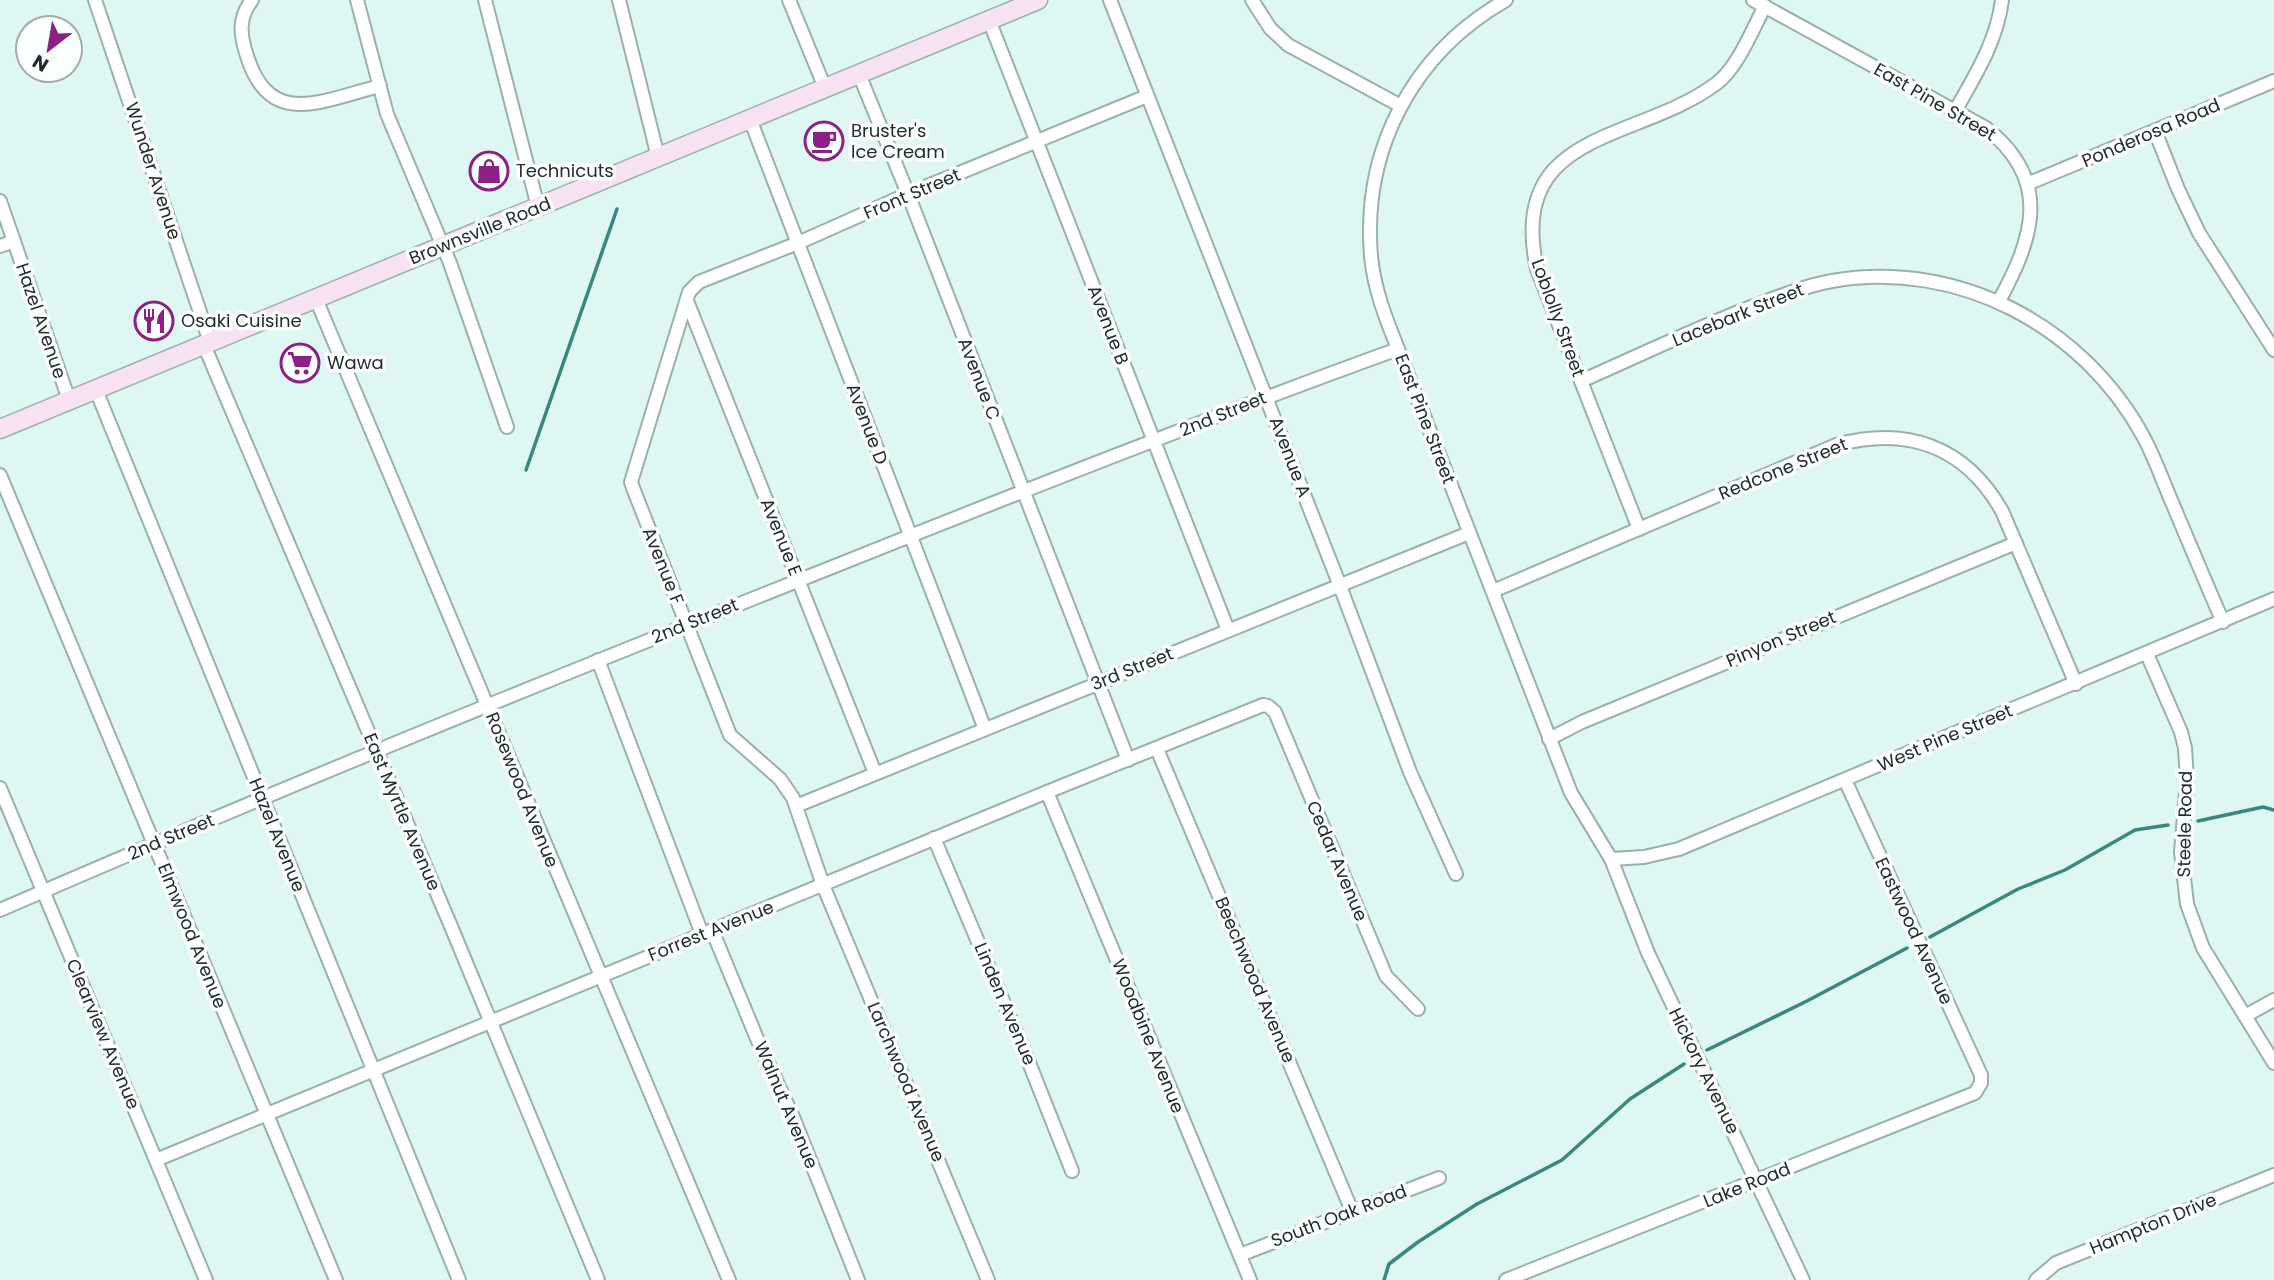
<svg xmlns="http://www.w3.org/2000/svg" width="2274" height="1280" viewBox="0 0 2274 1280" font-family="Poppins,sans-serif">
<style>
.lines{fill:none;stroke-linecap:round;stroke-linejoin:round}
.stream{stroke:#39877e;stroke-width:3.5}
.street-casing{stroke:#9ab0ac;stroke-width:16}
.secondary-casing{stroke:#9ab0ac;stroke-width:21}
.street{stroke:#fff;stroke-width:12}
.secondary{stroke:#f7e2f4;stroke-width:18}
.labels{text-anchor:middle;stroke-width:7;stroke-linejoin:round;paint-order:stroke}
.street-label{font-size:18px;fill:#232c2a;stroke:#fafffe}
.poi-label{font-size:18px;fill:#232c2a;stroke:#fafffe;text-anchor:start}
</style>
<rect width="100%" height="100%" fill="#dff7f3"/>
<g class="lines">
<g class="stream">
<path d="M526,470l91,-261"/>
<path d="M2198,821l65,-14 11,3"/>
<path d="M1930,937l88,-48 47,-19 70,-40 33,-5"/>
<path d="M1707,1050l100,-49 100,-53"/>
<path d="M1384,1280l5,-16 29,-22 59,-38 85,-44 68,-61 54,-35"/>
</g>
<defs>
<g id="street">
<path d="M95,0l115,342"/>
<path d="M252,0c-14,18 -12,35 -5,56 23,74 76,44 133,30"/>
<path d="M357,0l30,114 63,149 57,164"/>
<path d="M485,0l53,207"/>
<path d="M619,0l39,157"/>
<path d="M789,0l36,88"/>
<path d="M1110,0l230,586 70,186 46,102"/>
<path d="M1252,0l18,28 18,17 113,61"/>
<path d="M1506,0c-93,53 -144,149 -135,256 3,33 15,63 27,93l173,444 40,66 37,94 155,327"/>
<path d="M1753,0l233,128c66,52 48,109 13,173"/>
<path d="M989,20l239,610"/>
<path d="M859,74l49,120 220,566"/>
<path d="M1955,111c20,-35 42,-70 47,-111"/>
<path d="M750,119l235,610"/>
<path d="M2155,131l23,58 21,44 75,117"/>
<path d="M2027,184l247,-103"/>
<path d="M0,201l69,199"/>
<path d="M0,246l14,-5"/>
<path d="M316,299l413,981"/>
<path d="M687,301l188,472"/>
<path d="M204,345l246,579 148,356"/>
<path d="M1581,381c57,-25 113,-52 170,-74 27,-10 53,-21 81,-26 126,-22 251,45 311,155 11,20 19,43 28,64 17,40 34,81 52,122"/>
<path d="M96,390l363,890"/>
<path d="M0,475l336,805"/>
<path d="M1639,529l-102,-260c-31,-141 101,-126 180,-186 21,-16 35,-53 48,-77"/>
<path d="M1493,591l343,-146c71,-19 129,1 166,66l74,173"/>
<path d="M2147,654l34,78 4,16 2,32 -6,72 6,52 16,44 71,115"/>
<path d="M598,660l104,274"/>
<path d="M1549,739l33,-17 434,-179"/>
<path d="M1157,749l195,462"/>
<path d="M0,788l206,492"/>
<path d="M1047,792l203,488"/>
<path d="M796,806l673,-273"/>
<path d="M934,838l92,217 46,116"/>
<path d="M1611,859l33,-2 35,-8 595,-250"/>
<path d="M0,910c278,-121 558,-234 840,-346 185,-74 370,-147 558,-215"/>
<path d="M712,930l46,111 35,76 65,163"/>
<path d="M2245,1016l29,-16"/>
<path d="M156,1160l891,-368 216,-87 5,1 7,6 111,264 32,33"/>
<path d="M1240,1255l199,-77"/>
<path d="M988,1280l-165,-395 -30,-87 -13,-19 -50,-44 -97,-247 -2,-6 58,-190 10,-10 99,-39 110,-49 239,-98"/>
<path d="M1506,1280l469,-187 6,-10v-8l-136,-295"/>
<path d="M2036,1280l20,-17 218,-88"/>
</g>
<path id="secondary" d="M0,429l1038,-429"/>
</defs>
<use href="#street" class="street-casing"/>
<use href="#secondary" class="secondary-casing"/>
<use href="#street" class="street"/>
<use href="#secondary" class="secondary"/>
</g>
<defs>
<symbol id="cafe-ring" viewBox="-11 -11 22 22"><circle r="9.5" fill="#fafffe" stroke="#8b2085" stroke-width="1.5"/><path d="M-5.5-4.5H6V0H3Q3 3.5 0 3.5H-2.5Q-5.5 3.5-5.5 0ZM3-3.2v2h1.7v-2ZM-6 4.5H4V6H-6Z" fill="#8b2085"/></symbol>
<symbol id="shop-ring" viewBox="-11 -11 22 22"><circle r="9.5" fill="#fafffe" stroke="#8b2085" stroke-width="1.5"/><path d="M-5-2.5h2.3a2.7 3.5 0 0 1 5.4 0H5L5.5 6h-11ZM-1.5-2.5h3a1.5 2.3 0 0 0-3 0Z" fill="#8b2085"/></symbol>
<symbol id="restaurant-ring" viewBox="-11 -11 22 22"><circle r="9.5" fill="#fafffe" stroke="#8b2085" stroke-width="1.5"/><path d="M-5-6h1v4h1v-4h1v4h1v-4h1v5L-1.5 .5V6h-2V.5L-5-1ZM5-6V6H3V1.5H1.5Q1.5-4 5-6Z" fill="#8b2085"/></symbol>
<symbol id="supermarket-ring" viewBox="-11 -11 22 22"><circle r="9.5" fill="#fafffe" stroke="#8b2085" stroke-width="1.5"/><path d="M-6-5.5h2.5l.6 2H6L4.5 2H-2.5L-4.4-4H-6ZM-1.5 3.2a1.3 1.3 0 1 0 .1 0ZM3 3.2a1.3 1.3 0 1 0 .1 0Z" fill="#8b2085"/></symbol>
</defs>
<g fill-rule="evenodd">
<use href="#cafe-ring" x="802" y="119" width="44" height="44"/>
<use href="#shop-ring" x="467" y="149" width="44" height="44"/>
<use href="#restaurant-ring" x="132" y="299" width="44" height="44"/>
<use href="#supermarket-ring" x="278" y="341" width="44" height="44"/>
</g>
<g class="labels">
<g class="street-label">
<text transform="translate(1935 102) rotate(30)" y="6">East Pine Street</text>
<text transform="translate(2151 133) rotate(-23)" y="6">Ponderosa Road</text>
<text transform="translate(153 171) rotate(72)" y="6">Wunder Avenue</text>
<text transform="translate(912 194) rotate(-23)" y="6">Front Street</text>
<text transform="translate(480 231) rotate(-22)" y="6">Brownsville Road</text>
<text transform="translate(1738 315) rotate(-22)" y="6">Lacebark Street</text>
<text transform="translate(1558 318) rotate(70)" y="6">Loblolly Street</text>
<text transform="translate(41 321) rotate(71)" y="6">Hazel Avenue</text>
<text transform="translate(1108 325) rotate(69)" y="6">Avenue B</text>
<text transform="translate(979 379) rotate(69)" y="6">Avenue C</text>
<text transform="translate(1223 414) rotate(-22)" y="6">2nd Street</text>
<text transform="translate(1425 419) rotate(69)" y="6">East Pine Street</text>
<text transform="translate(867 424) rotate(69)" y="6">Avenue D</text>
<text transform="translate(1290 457) rotate(69)" y="6">Avenue A</text>
<text transform="translate(1783 469) rotate(-22)" y="6">Redcone Street</text>
<text transform="translate(781 537) rotate(68)" y="6">Avenue E</text>
<text transform="translate(663 566) rotate(68)" y="6">Avenue F</text>
<text transform="translate(695 621) rotate(-22)" y="6">2nd Street</text>
<text transform="translate(1781 639) rotate(-23)" y="6">Pinyon Street</text>
<text transform="translate(1132 669) rotate(-22)" y="6">3rd Street</text>
<text transform="translate(1945 738) rotate(-23)" y="6">West Pine Street</text>
<text transform="translate(522 790) rotate(68)" y="6">Rosewood Avenue</text>
<text transform="translate(402 812) rotate(67)" y="6">East Myrtle Avenue</text>
<text transform="translate(2185 824) rotate(-89)" y="6">Steele Road</text>
<text transform="translate(277 835) rotate(68)" y="6">Hazel Avenue</text>
<text transform="translate(171 837) rotate(-23)" y="6">2nd Street</text>
<text transform="translate(1337 861) rotate(67)" y="6">Cedar Avenue</text>
<text transform="translate(711 931) rotate(-22)" y="6">Forrest Avenue</text>
<text transform="translate(1914 931) rotate(65)" y="6">Eastwood Avenue</text>
<text transform="translate(192 936) rotate(68)" y="6">Elmwood Avenue</text>
<text transform="translate(1255 980) rotate(67)" y="6">Beechwood Avenue</text>
<text transform="translate(1005 1004) rotate(67)" y="6">Linden Avenue</text>
<text transform="translate(103 1034) rotate(67)" y="6">Clearview Avenue</text>
<text transform="translate(1148 1036) rotate(68)" y="6">Woodbine Avenue</text>
<text transform="translate(1704 1071) rotate(64)" y="6">Hickory Avenue</text>
<text transform="translate(906 1082) rotate(67)" y="6">Larchwood Avenue</text>
<text transform="translate(786 1105) rotate(67)" y="6">Walnut Avenue</text>
<text transform="translate(1747 1185) rotate(-22)" y="6">Lake Road</text>
<text transform="translate(1339 1216) rotate(-21)" y="6">South Oak Road</text>
<text transform="translate(2153 1224) rotate(-22)" y="6">Hampton Drive</text>
</g>
<g class="poi-label">
<text x="851" y="137">Bruster's<tspan x="851" dy="21">Ice Cream</tspan></text>
<text x="516" y="177">Technicuts</text>
<text x="181" y="327">Osaki Cuisine</text>
<text x="327" y="369">Wawa</text>
</g>
</g>
<g transform="translate(49 49) rotate(211)"><circle r="33" fill="#fafffe" stroke="#a4aba9" stroke-width="2"/>
<path d="M0-5L12 26L0 18L-12 26Z" fill="#8b2085"/>
<text y="-10" font-size="19" font-weight="bold" text-anchor="middle" fill="#232c2a">N</text>
</g>
</svg>
